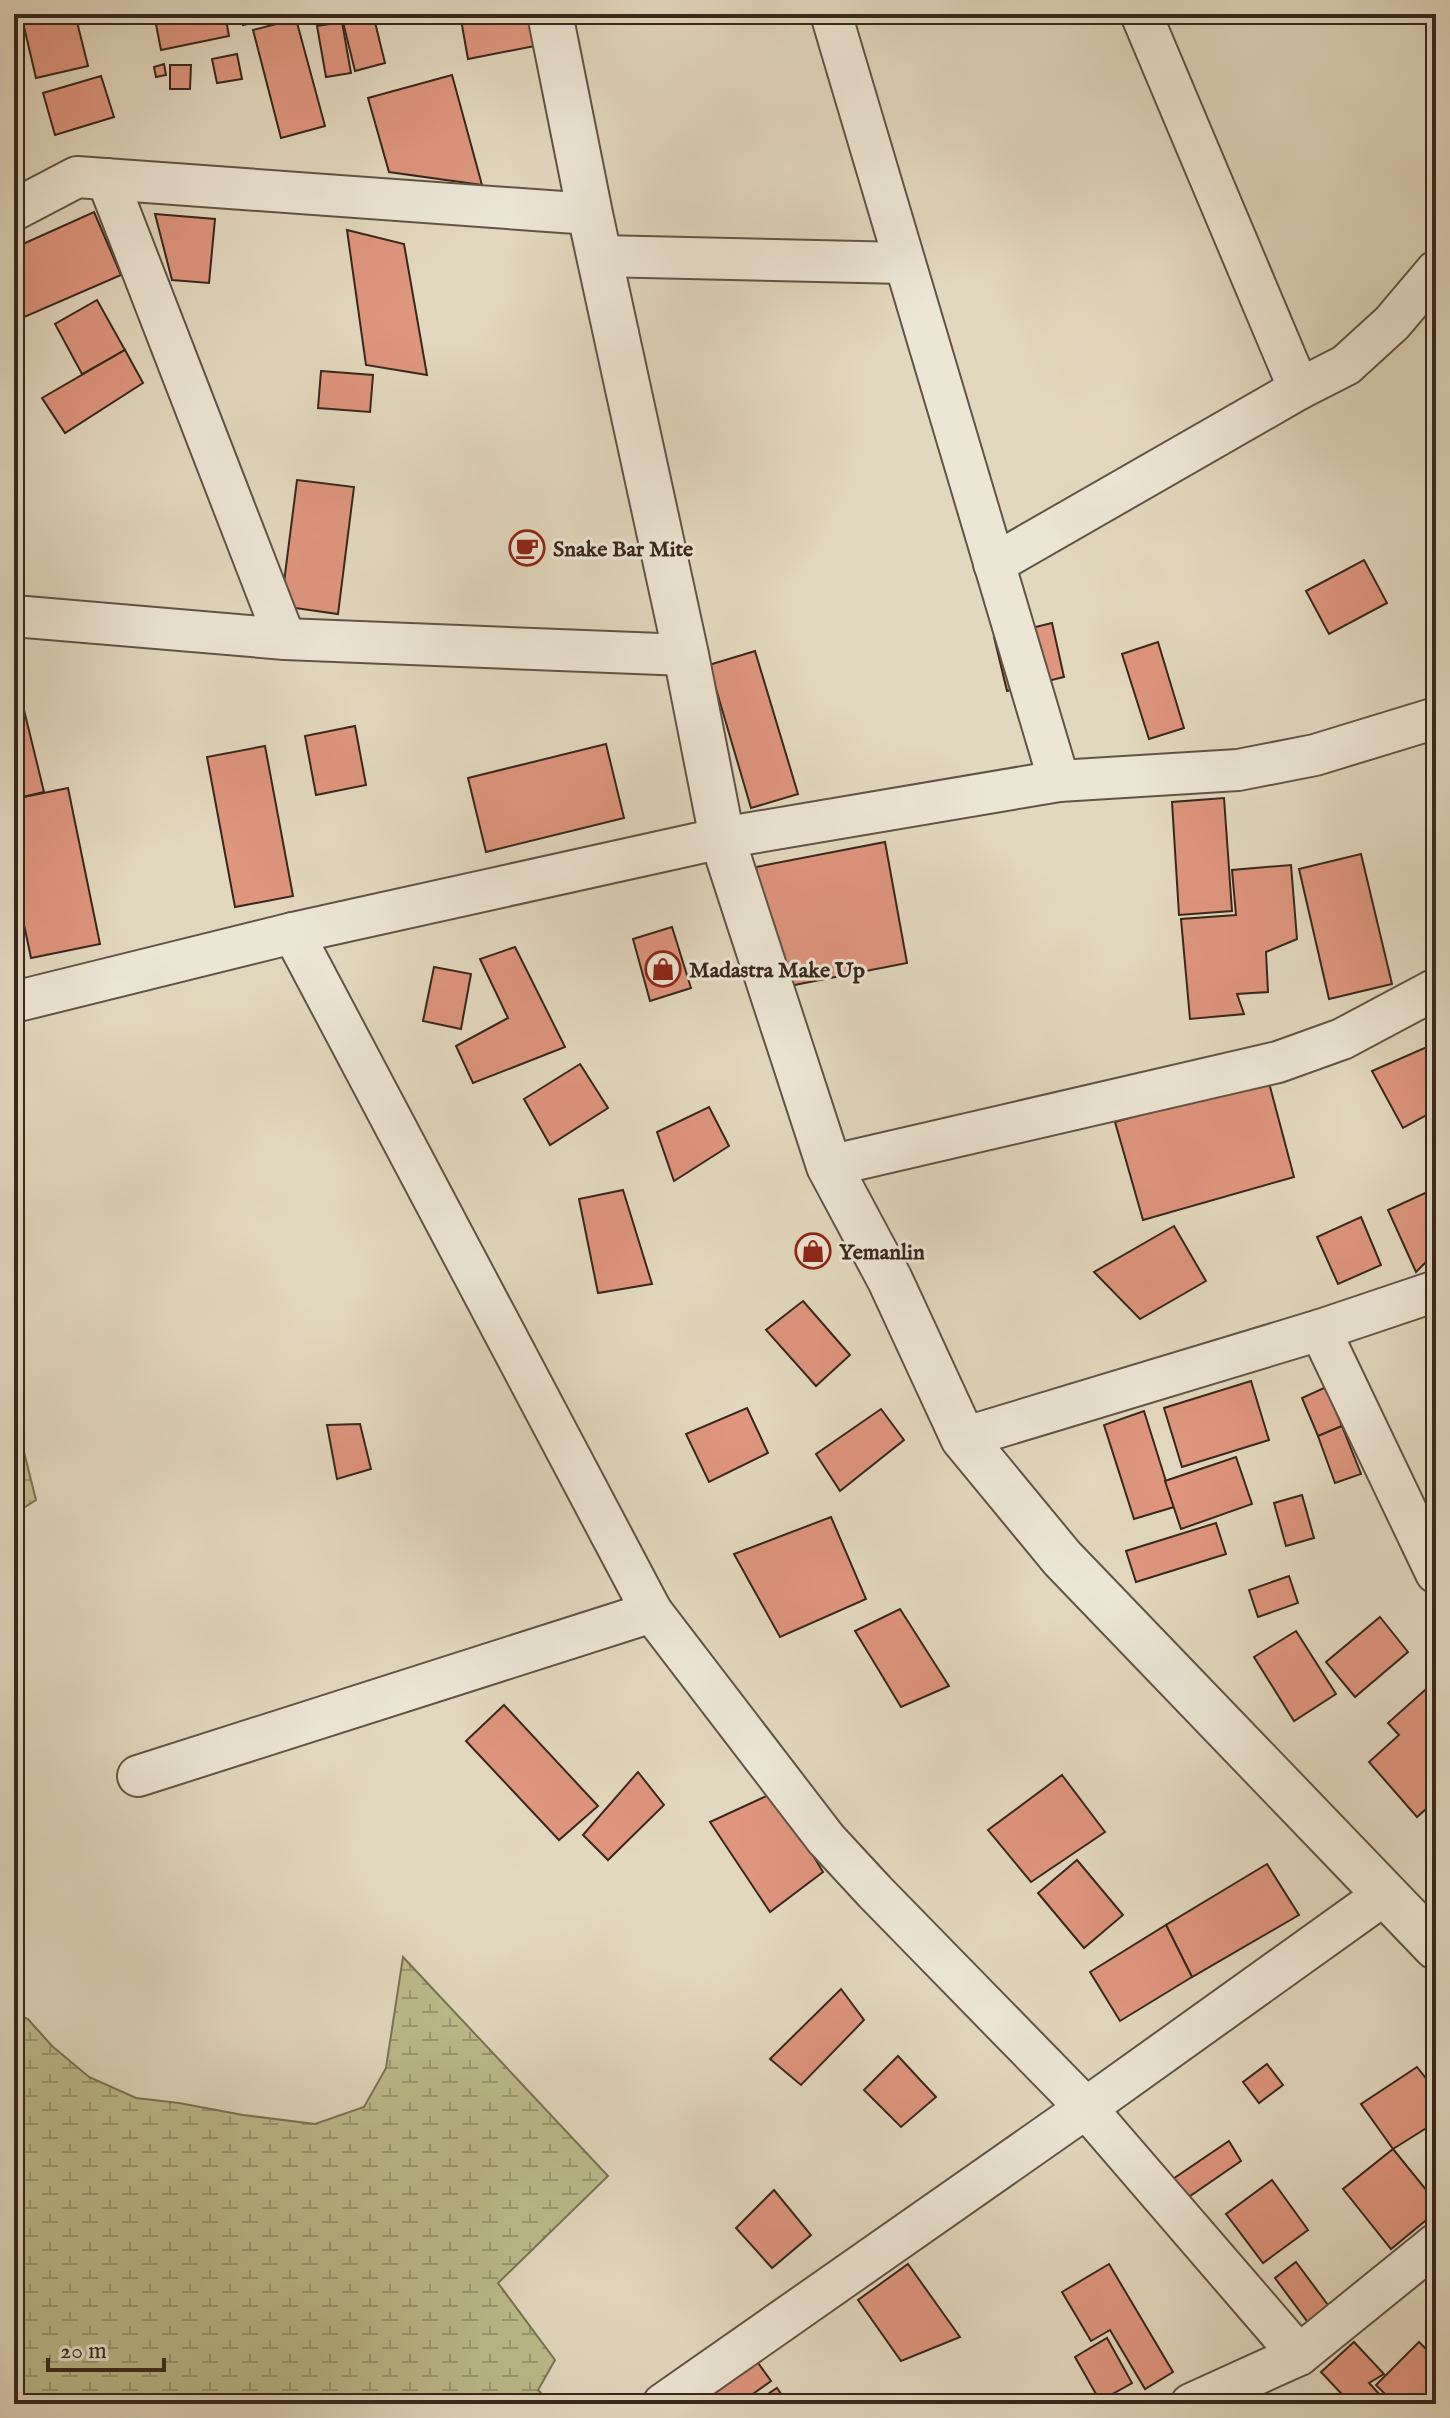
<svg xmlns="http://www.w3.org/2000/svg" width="1450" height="2418" viewBox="0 0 1450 2418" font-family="'IM FELL English',serif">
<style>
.wetland{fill:url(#wetland-marsh);stroke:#7a7254;stroke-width:2}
.building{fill:#df957e;stroke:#37271d;stroke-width:2}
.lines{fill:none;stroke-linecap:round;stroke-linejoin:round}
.minor-casing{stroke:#625346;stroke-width:44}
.tertiary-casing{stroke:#625346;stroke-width:48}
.minor{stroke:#ece6d5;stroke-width:40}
.tertiary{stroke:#ece6d5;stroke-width:44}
.labels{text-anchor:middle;stroke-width:6;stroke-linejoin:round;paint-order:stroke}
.poi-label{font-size:22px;font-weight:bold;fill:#37271d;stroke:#ece6d5;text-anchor:start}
</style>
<defs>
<pattern id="wetland-marsh" width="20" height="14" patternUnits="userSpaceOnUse" patternTransform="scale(2)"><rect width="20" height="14" fill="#bcbc8c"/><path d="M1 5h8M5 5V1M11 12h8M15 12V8" fill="none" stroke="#9a9972"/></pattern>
</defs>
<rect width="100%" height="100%" fill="#e2d8bf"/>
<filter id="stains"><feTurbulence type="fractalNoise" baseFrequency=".0025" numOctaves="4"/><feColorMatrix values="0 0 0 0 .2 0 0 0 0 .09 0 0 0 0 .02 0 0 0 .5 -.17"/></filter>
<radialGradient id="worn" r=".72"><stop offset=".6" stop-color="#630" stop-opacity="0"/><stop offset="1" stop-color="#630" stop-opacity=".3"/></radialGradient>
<g class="wetland">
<path d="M14,1412l22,88 -22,14z"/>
<path d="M403,1957l205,219 -110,107 57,77 -17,30 14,14h-538v-391l14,6 24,27 37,31 47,21 43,5 64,12 72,9 49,-17 22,-39z"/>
</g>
<g class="building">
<path d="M21,14h54l13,52 -52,12z"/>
<path d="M154,14h71l4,22 -68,14z"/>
<path d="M241,14h42l1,2 -41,9z"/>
<path d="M341,14h32l12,49 -30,8z"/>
<path d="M460,14h69l6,32 -67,13z"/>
<path d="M296,19l29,107 -44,12 -28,-108z"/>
<path d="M342,22l9,51 -25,4 -9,-51z"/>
<path d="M237,54l5,25 -25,4 -5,-24z"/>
<path d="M164,64l2,11 -10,2 -2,-10z"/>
<path d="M170,65h21l-1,24h-20z"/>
<path d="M452,75l30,110 -93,-13 -21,-74z"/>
<path d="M101,76l13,41 -59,18 -12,-42z"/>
<path d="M94,212l27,63 -99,43 -8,-19v-51z"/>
<path d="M155,214l60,5 -6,64 -37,-3z"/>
<path d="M347,230l57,14 23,131 -61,-10z"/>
<path d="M97,300l28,50 -43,24 -27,-50z"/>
<path d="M125,350l18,33 -78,50 -23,-35z"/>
<path d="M321,371l52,4 -3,37 -52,-4z"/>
<path d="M297,480l57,7 -16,127 -57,-8z"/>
<path d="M1364,560l23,43 -58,31 -23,-43z"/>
<path d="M1052,623l12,54 -57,14 -13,-54z"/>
<path d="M1158,642l26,86 -35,11 -27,-85z"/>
<path d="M755,651l43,143 -47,14 -42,-143z"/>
<path d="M14,669l30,123 -30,7z"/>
<path d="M355,726l11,59 -50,10 -11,-59z"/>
<path d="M606,744l18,74 -138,34 -18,-74z"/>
<path d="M265,746l28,150 -58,11 -28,-150z"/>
<path d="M68,788l32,156 -69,14 -17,-81v-78z"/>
<path d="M1224,798l8,113 -53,4 -7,-113z"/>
<path d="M885,842l22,121 -128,25 -23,-121z"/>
<path d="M1361,854l31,130 -63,15 -30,-130z"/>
<path d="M1291,865l6,74 -31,13 2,40 -31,2 7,20 -54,5 -9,-100 55,-4 -4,-45z"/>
<path d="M672,927l19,61 -41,13 -17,-62z"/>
<path d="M515,947l50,100 -92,36 -17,-37 52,-28 -28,-59z"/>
<path d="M434,967l37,7 -10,55 -38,-8z"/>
<path d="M1436,1043v67l-33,18 -31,-57z"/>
<path d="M580,1064l28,44 -58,37 -26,-46z"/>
<path d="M1268,1079l26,98 -151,43 -28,-98z"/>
<path d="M709,1107l20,39 -55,35 -17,-49z"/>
<path d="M1436,1188v64l-20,20 -28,-62z"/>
<path d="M623,1190l29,94 -54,9 -19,-94z"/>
<path d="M1361,1217l20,48 -43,19 -21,-47z"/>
<path d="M1174,1226l32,55 -66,38 -46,-47z"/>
<path d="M803,1301l47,54 -34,31 -50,-56z"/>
<path d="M1251,1381l18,59 -87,27 -18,-59z"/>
<path d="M1326,1387l16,39 -24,10 -16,-38z"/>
<path d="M747,1408l21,45 -59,29 -23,-48z"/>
<path d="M881,1409l23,31 -64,51 -24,-37z"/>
<path d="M1144,1411l30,96 -40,12 -30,-94z"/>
<path d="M360,1424l11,45 -34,10 -10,-54z"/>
<path d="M1342,1426l19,48 -26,9 -17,-47z"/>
<path d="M1236,1457l16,47 -71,25 -16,-48z"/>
<path d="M1302,1495l12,43 -28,8 -12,-43z"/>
<path d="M831,1517l35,82 -86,38 -46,-83z"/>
<path d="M1216,1523l10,31 -90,28 -10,-31z"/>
<path d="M1289,1576l9,27 -40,14 -9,-27z"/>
<path d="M900,1609l49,77 -48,21 -46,-76z"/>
<path d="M1380,1617l28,35 -53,45 -29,-35z"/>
<path d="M1296,1631l40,63 -42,27 -40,-64z"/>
<path d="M1434,1682l2,3v115l-19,17 -48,-55 30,-27 -11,-12z"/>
<path d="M504,1705l94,101 -39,34 -93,-99z"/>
<path d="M638,1772l26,33 -56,55 -25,-25z"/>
<path d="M1062,1775l43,57 -74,50 -43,-52z"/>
<path d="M775,1792l48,80 -53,40 -60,-90z"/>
<path d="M1077,1860l46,55 -39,33 -46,-55z"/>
<path d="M1267,1864l32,51 -107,62 -26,-52z"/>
<path d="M1166,1925l26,52 -72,44 -30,-49z"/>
<path d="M841,1989l23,31 -63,65 -31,-26z"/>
<path d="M898,2056l38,41 -35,30 -37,-37z"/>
<path d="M1267,2064l16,21 -24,18 -16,-21z"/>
<path d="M1417,2067l19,24v31l-43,27 -32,-45z"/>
<path d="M1229,2141l12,20 -64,44 -13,-20z"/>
<path d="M1393,2149l43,53v10l-45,37 -48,-60z"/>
<path d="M1272,2180l36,50 -45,33 -37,-49z"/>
<path d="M774,2190l37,45 -39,33 -36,-40z"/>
<path d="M1296,2262l35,47 -21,16 -35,-47z"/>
<path d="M908,2264l52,73 -59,24 -43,-61z"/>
<path d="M1109,2264l64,108 -28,17 -35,-59 -19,11 -29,-49z"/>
<path d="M1107,2338l25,45 -32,18 -25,-44z"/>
<path d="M1354,2342l30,32 -15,9 12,13 -9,8h-21l-30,-32z"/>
<path d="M1419,2342l17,17v45h-41l-19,-19z"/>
<path d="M756,2360l15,21 -32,23h-45z"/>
<path d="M777,2388l11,16h-35z"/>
</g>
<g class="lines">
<defs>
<g id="minor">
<path d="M831,14l228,767"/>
<path d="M1141,14l158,375"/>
<path d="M107,179l178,460"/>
<path d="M14,210l63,-33 513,37"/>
<path d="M600,256l304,7"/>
<path d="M994,564l305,-175 47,-24 46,-42 44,-52"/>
<path d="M14,616l271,23 401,16"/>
<path d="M293,933l359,679 174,227 49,53 211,216 213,247"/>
<path d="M14,1002l279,-69 429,-95 337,-57 179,-11 77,-15 121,-37"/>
<path d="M829,1166l449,-104 64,-23 94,-50"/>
<path d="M1320,1330l116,243"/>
<path d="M963,1438l357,-108 116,-39"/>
<path d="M138,1776l514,-164"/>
<path d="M663,2404l423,-296 299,-214"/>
<path d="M1191,2404l108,-49 137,-111"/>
</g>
<path id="tertiary" d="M550,14l40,200 96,441 36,183 107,328 61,114 73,158 99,120 374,389"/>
</defs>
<use href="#minor" class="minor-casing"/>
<use href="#tertiary" class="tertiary-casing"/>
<use href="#minor" class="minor"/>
<use href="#tertiary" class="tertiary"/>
</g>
<defs>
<symbol id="cafe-ring" viewBox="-11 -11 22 22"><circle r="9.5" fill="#ece6d5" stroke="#8f2418" stroke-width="1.5"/><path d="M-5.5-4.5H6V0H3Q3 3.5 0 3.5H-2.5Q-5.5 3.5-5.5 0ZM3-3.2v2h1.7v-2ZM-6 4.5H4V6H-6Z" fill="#8f2418"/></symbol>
<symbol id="shop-ring" viewBox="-11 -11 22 22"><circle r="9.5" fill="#ece6d5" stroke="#8f2418" stroke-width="1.5"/><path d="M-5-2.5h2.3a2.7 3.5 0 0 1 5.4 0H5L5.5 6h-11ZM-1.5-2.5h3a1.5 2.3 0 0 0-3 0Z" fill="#8f2418"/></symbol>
</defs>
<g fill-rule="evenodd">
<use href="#cafe-ring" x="507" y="528" width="40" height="40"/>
<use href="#shop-ring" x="643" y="949" width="40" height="40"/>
<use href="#shop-ring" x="793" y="1231" width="40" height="40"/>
</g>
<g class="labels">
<g class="poi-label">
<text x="553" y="556">Snake Bar Mite</text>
<text x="689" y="977">Madastra Make Up</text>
<text x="839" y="1259">Yemanlin</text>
</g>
</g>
<rect width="1450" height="2418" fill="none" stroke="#e2d8bf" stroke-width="48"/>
<rect x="16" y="16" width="1418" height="2386" fill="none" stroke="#37271d" stroke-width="4"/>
<rect x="24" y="24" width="1402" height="2370" fill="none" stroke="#37271d" stroke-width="2"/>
<path d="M48 2358v12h116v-12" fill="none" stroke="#37271d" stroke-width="4"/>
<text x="60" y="2358" font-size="24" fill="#37271d" stroke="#ece6d5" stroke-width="6" paint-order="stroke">20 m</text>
<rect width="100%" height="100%" filter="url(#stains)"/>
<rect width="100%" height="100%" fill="url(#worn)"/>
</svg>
